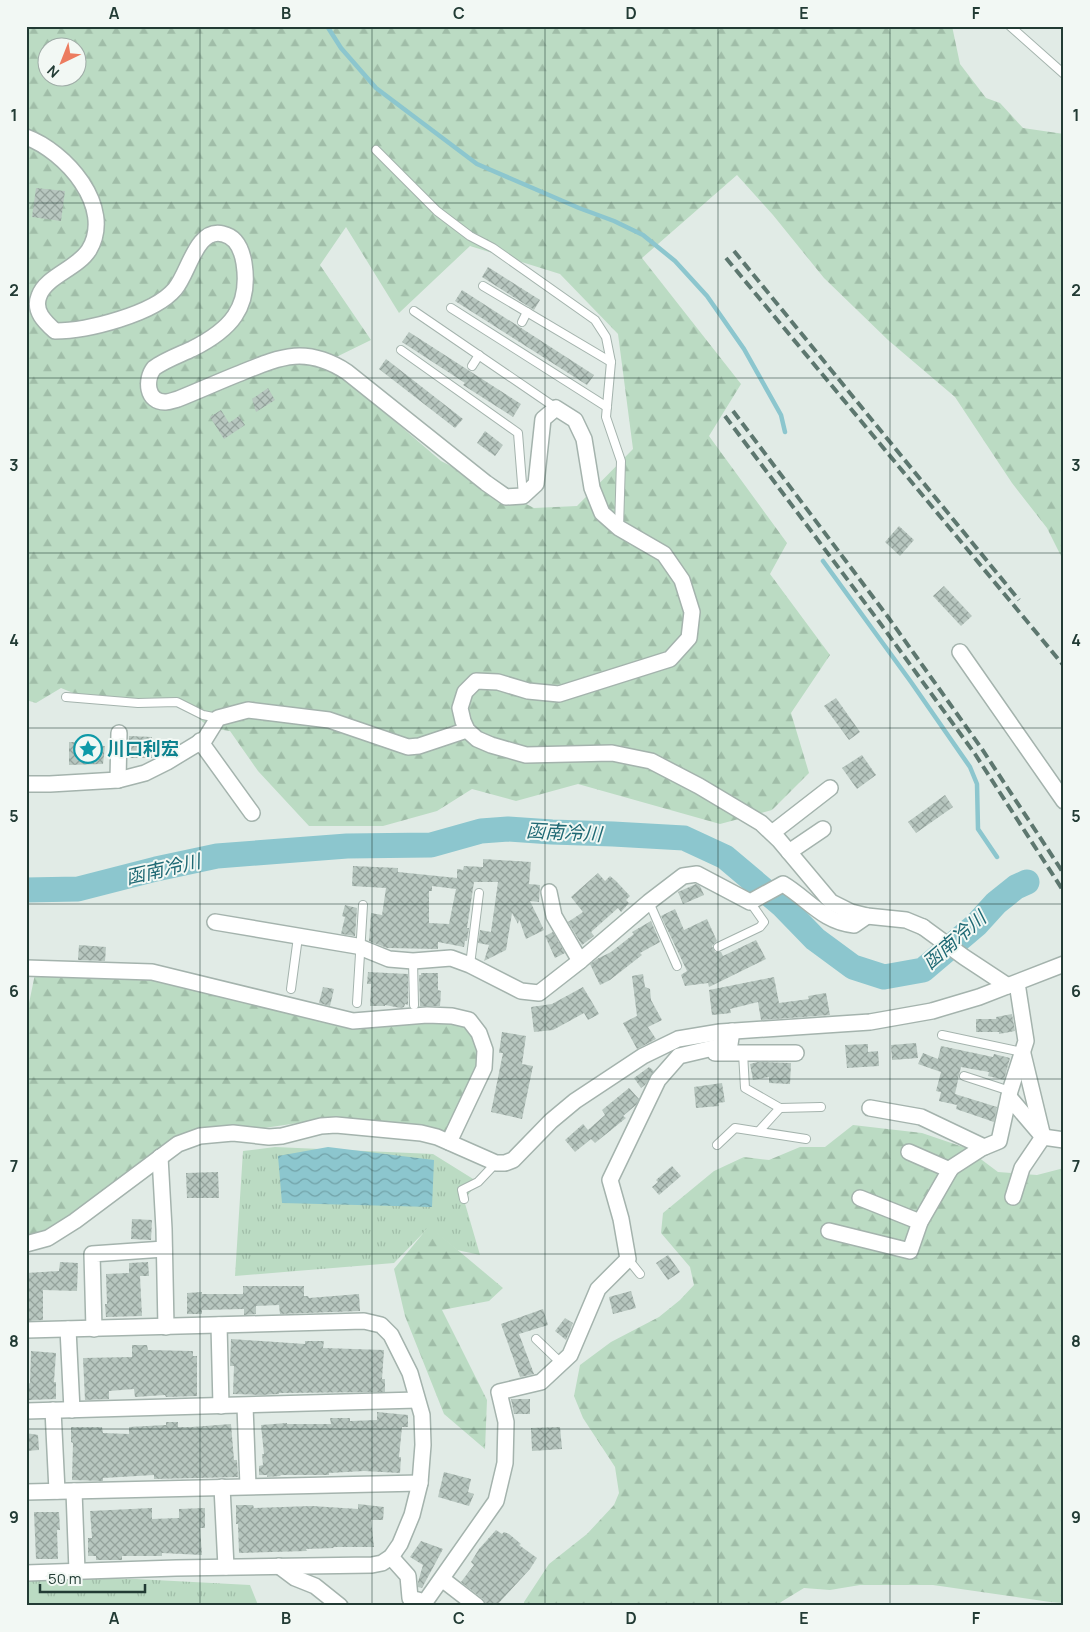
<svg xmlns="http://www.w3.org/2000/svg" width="1090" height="1632" viewBox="0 0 1090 1632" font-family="Manrope,'Noto Sans JP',sans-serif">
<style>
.grass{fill:url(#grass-tufts)}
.forest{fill:url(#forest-firs);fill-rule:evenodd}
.water{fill:url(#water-waves)}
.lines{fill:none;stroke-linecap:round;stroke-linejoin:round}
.stream{stroke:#8cc6ce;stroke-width:4.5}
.river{stroke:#8cc6ce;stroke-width:25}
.building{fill:url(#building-cross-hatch);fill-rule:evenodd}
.service-casing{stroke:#a4b3ad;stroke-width:10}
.minor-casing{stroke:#a4b3ad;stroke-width:18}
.tertiary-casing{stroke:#a4b3ad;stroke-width:18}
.service{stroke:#fff;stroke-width:8}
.minor{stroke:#fff;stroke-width:15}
.tertiary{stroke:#fff;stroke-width:15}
.rail{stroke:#5d776f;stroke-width:4;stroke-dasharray:10 5;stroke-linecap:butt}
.grid{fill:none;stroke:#223b34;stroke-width:1;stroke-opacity:0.55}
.labels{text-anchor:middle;stroke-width:4;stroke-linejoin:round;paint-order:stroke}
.culture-label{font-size:18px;font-weight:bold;fill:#0d838f;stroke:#f2f8f4;text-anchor:start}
.water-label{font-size:19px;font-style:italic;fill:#1f6974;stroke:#f2f8f4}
.neatline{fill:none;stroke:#223b34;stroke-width:2}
.grid-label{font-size:16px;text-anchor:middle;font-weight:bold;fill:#223b34}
</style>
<defs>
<pattern id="grass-tufts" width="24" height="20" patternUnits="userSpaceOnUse" patternTransform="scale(1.25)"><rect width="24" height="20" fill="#bbdbc3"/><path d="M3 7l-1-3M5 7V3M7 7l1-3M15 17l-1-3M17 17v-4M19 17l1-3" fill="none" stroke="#a0bda8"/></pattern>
<pattern id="forest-firs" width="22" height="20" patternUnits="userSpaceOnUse" patternTransform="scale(1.25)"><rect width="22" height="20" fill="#bbdbc3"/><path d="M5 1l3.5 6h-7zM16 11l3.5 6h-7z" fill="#a0bda8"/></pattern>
<pattern id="water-waves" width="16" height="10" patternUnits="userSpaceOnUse" patternTransform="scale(1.25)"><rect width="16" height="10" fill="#8cc6ce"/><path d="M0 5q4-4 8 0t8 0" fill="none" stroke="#72a2a8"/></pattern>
<pattern id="building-cross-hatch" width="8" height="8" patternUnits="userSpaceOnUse" patternTransform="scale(1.25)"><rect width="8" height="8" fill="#b7c6bf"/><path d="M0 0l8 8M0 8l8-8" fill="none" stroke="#94a29c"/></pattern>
</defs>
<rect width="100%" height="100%" fill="#e1ebe6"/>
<g class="grass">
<path d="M275,1147l158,7 45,28 -14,18 16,55 -23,-5 -28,-23 -35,36 -159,13 8,-125z"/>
<path d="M26,1578l110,1 114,6 8,20 -232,1z"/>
</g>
<g class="forest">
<path d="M26,26h926l8,38 26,34 14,5 23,25 41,6v428l-17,-34 -35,-45 -57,-86 -67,-57 -64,-62 -51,-63 -36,-40 -95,83 99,126 -32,52 78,107 -17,31 60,81 -39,58 18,60 -37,37 -52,14 -142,-40 -62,17 -44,-12 -35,22 -54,15h-74l-51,-55 -28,-40 -20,-3 -34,-29 -86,1 -29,-12 -25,15 -10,-3zM48,48h30v30h-30zM346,227l53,86 71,-67 90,28 58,60 15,115 -56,57 -43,2 -93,-47 -115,-99 45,-22 -51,-75z"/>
<path d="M35,974l109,3 221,46 71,-2 36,7 12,40 -42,71 -124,-19 -75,11 -61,11 -107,79 -49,18v-221z"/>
<path d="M853,1125l69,8 44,15 32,24 39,3 27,-7v435l-14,-1 -117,-17h-73l-30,5 -26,-2 -23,14 -4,4h-253v-4l25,-38 38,-30 27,-29 5,-12 -4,-26 -32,-49 -9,-22 6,-31 31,-23 48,-25 21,-17 14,-15 -4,-18 -29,-34 2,-20 51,-42 30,-14 25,3 31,-13h25z"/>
<path d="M429,1226l74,62 -14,13 -47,9 45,90 -2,49 -41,-35 -39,-98 -11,-47z"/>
</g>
<path class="water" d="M328,1147l106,13 -2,47 -150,-4 -4,-47z"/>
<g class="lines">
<g class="stream">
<path d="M327,26l14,22 35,40 101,76 102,44 35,13 29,14 32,26 32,35 37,53 37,66 4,17"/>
<path d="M823,561l88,121 59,85 7,17 1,45 19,28"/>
<path d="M1012,882l4,5"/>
</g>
<path class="river" d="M26,890l52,-1 78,-20 61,-13 130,-10 84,-1 50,-14 27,-2 44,3 61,2 71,4 41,19 58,49 32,33 38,28 31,10 39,-7 53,-45 20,-22 20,-16 11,-5"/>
</g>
<g class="building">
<path d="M36,188l29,3 -4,30 -29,-4z"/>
<path d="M488,267l52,33 -6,10 -52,-33z"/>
<path d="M462,290l132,85 -7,10 -132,-84z"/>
<path d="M409,332l112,72 -8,13 -50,-32 2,-2 -63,-41z"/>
<path d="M386,359l77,60 -8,9 -76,-59z"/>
<path d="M268,388l7,12 -19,12 -4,-13z"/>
<path d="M221,410l8,13 10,-7 6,9 -21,14 -14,-22z"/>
<path d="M485,431l18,14 -8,11 -18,-13z"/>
<path d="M899,526l15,14 -14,16 -15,-14z"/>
<path d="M944,586l28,30 -11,10 -28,-30z"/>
<path d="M836,698l24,34 -11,8 -25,-34z"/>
<path d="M129,736l23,1v21h-24z"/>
<path d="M69,742h24l1,5 11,-1 -2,18 -34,1z"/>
<path d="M862,755l14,20 -19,14 -15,-21z"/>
<path d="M945,795l8,12 -37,26 -8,-11z"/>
<path d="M483,859l48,3 -2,22 11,1 -1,17 -9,-1 14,29 -18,9 -7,-20 -1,5 -6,-11 -6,37 -22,11 5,-16 -11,-2 2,-13 11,2 7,-50h-24l-7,46h2l-2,13h-2l-1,6 -26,-5v7l-51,-1 -18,-7 2,-28 11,2 4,-27 -34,-2 1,-20 45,2v4l59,6v-9l6,1 1,-4 19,1zM432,886l24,3 -7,35 -20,-1v-32h3z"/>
<path d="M598,873l7,8 5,-5 6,5 14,15 -4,4 3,3 -8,9 -3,-4 -27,24 3,4 -12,9 -14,-23 15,-10 -12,-15z"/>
<path d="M696,884l4,2 4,9 -21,9 -5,-12z"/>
<path d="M345,905l12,3 -2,28 -14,-2 4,-17 -3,-1z"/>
<path d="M675,909l9,21 23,-11 10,22 -5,5 3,6h6l2,4 33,-16 10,19 -57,28 -1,-4 -23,3 -4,-11 6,-4 -26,-55z"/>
<path d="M651,921l9,21 -20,11 2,2 -32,25 -10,5 -10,-21 7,-5 14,-7 23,-18 -2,-2z"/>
<path d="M553,932l12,21 -10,5 -10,-22z"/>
<path d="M79,945l27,2 -1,14 -27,-1z"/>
<path d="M368,972l40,2v31l-3,-1 -1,3 -3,1 -16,-3v1h-15l1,-22h-4z"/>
<path d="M421,973h17v17l3,1 -1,15h-20l-1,-31h2z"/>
<path d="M643,974l2,13 5,2 1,11 11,20 -14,7 8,12 -19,10 -14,-26 14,-7 -5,-40z"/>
<path d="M774,977l5,26 30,-4 -1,-3 18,-3 4,22 -69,5 -3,-18 -28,7 1,4 -19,2 -3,-25z"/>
<path d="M323,987l11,2 -4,17 -11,-3z"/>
<path d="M583,987l16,27 -11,6 -4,-7 -31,17 -19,2 -3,-25 21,-3z"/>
<path d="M1012,1014l3,17 -16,3v-2h-23v-13h20v-2z"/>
<path d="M502,1032l24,4 -4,28 11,2 -11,53 -31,-7 12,-59h-4z"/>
<path d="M916,1043l2,15 -26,2 -1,-15z"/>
<path d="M868,1044v8l10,-1 1,15 -32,2 -2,-23z"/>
<path d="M941,1046l52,11 1,-3 16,4 -6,22 -16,-4 1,-4 -28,-5 -2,8 -4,19 42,13 -3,15 -38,-13 1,-4 -18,-4 2,-9 -5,-1 5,-19 -23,-8 5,-11 15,6z"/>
<path d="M758,1062l33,1 -1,21 -21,-1v-6l-16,3 -3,-16z"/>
<path d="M649,1067l5,4 -9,14 -4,3 -7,-10z"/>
<path d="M722,1083l3,19 -7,1 1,3 -23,2 -2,-21z"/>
<path d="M629,1088l10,11 -3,6 -13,11 3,2 -31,25 -4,-4 -16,13 -10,-12 18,-16 5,6 17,-15 -3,-5z"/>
<path d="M672,1166l9,10 -22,19 -7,-8 6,-5 -2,-2z"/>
<path d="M218,1172l1,26h-32l-1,-25z"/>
<path d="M132,1219l20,1 -1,20 -20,-1z"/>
<path d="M668,1255l12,17 -12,8 -12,-17z"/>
<path d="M60,1262l18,1 -1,28 -34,-1v30l-17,1v-48l33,-2z"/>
<path d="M148,1262l1,14h-9l2,40 -36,1 -1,-13h2l-1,-30 23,-1v-10z"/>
<path d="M243,1286h61v10h4l1,2 50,-4 1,17 -80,3 -1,-9 -23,1v8l-12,1v-6l-42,1v4h-15v-21l15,-1v2h41z"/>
<path d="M631,1291l5,17 -23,6 -4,-17z"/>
<path d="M543,1309l5,16 -29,9 15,40 -14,3 -19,-53z"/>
<path d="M565,1318l8,5 -7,17 -11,-9z"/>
<path d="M231,1339l74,5v-3h19l-1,7 61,2 -2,29h3v13l-106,1v1l-18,1 -28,-1 1,-28h-4z"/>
<path d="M132,1345h15l1,5 45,1v5h4v40l-31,1 -1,-2 -30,2 -1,-8 -25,2v8l-24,1 -2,-42 49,-1z"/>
<path d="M31,1351l25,2 -2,29h2v17l-27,1 -1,-16 2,-1z"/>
<path d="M511,1399h19v15h-16z"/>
<path d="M377,1412l31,3v12h-6l-3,30h2l-1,16 -36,-2 -35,2v2h-49l1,1 -14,1v-2h-8v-9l4,-1 -1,-11h2l-3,-29 26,-2v1h44l-1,-6h20v3l27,-1z"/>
<path d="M166,1422h12v5h14l39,-3 3,36h3l1,17 -84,2v-4l-51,3v3l-31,-1 1,-37 -2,-1v-15h31l1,6 26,1v-7l37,-2z"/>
<path d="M560,1427l2,22 -30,2 -1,-23z"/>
<path d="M26,1433l12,2 1,15 -13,1z"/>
<path d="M444,1472l27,7 -3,13 6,2 -5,12 -31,-9z"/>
<path d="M358,1504l26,3 -1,13h-12l3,27h-41l1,1 -28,1 1,2 -68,2 -1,-29h-2v-19h17l1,3 58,-2 46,3z"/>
<path d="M152,1508v11l27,-1v-9l26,-1v20h-5l2,27 -40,-2v3h-40v4h-26v-4h-8v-18h4l-2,-27z"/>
<path d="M34,1512h25l1,18h-3l1,29h-22z"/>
<path d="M496,1530l6,4 2,-2 5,2 12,10 -2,1 18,13 -7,11 -34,37h-9l-4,-7 -22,-17 13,-17 -3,-3 8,-13z"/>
<path d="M421,1541l22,8 -21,39 -4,-1v-5l5,-17 -13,-8z"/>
</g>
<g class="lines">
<defs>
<g id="service">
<path d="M1010,26l54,48"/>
<path d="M376,150l61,61 33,25 23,12 102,72 11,17 5,25 -5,55 15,44 -2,67"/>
<path d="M483,286l128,76"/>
<path d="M451,308l156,99"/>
<path d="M414,311l142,97"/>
<path d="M522,322l5,-10"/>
<path d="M401,350l117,83 5,63"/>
<path d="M472,366l7,-11"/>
<path d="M66,697l72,6 39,-1 26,13 15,3"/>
<path d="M649,902l28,64"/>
<path d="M718,947l42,-20 4,-5 -14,-20"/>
<path d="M413,961l1,44"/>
<path d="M470,965l9,-72"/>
<path d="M291,989l7,-52"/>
<path d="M357,1003l6,-98"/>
<path d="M942,1035l80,17"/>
<path d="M743,1053l2,35 35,20 41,-1"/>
<path d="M964,1076l46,15"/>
<path d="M759,1131l21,-23"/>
<path d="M717,1145l18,-17 71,11"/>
<path d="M464,1199l-2,-9 16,-8 18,-19"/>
<path d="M628,1259l12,15"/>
<path d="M536,1339l25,24"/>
</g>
<g id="minor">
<path d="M960,652l104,149"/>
<path d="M200,741l52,72"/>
<path d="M118,780l1,-47"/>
<path d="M26,784h24l68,-4 27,-7 22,-11 38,-23 13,-21 30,-8 81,10 79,27 11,-1 48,-16"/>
<path d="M772,833l58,-45"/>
<path d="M789,852l34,-23"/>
<path d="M549,892l5,24 26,45"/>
<path d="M215,922l142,24 32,13 24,2 38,-3 19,7 51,26 18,2 41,-32 69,-59 34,-26 14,-2 53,28 33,-18c25,15 40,38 71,41l13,-9"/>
<path d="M923,927l41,30 44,29"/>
<path d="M26,968l126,4 201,49 74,-6 25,1 17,4 10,13 6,17 -1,18 -35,74"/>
<path d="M715,1053h81"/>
<path d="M1009,1097l34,40 21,3"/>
<path d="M870,1108l51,9 63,30"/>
<path d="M909,1152l41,18"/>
<path d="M160,1157l4,72 2,98"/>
<path d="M1013,1197l9,-29 21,-31 -20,-83"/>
<path d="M860,1198l60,24"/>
<path d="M829,1231l81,20 10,-29 31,-54 31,-20 17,-7 11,-50 16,-50 -9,-58"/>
<path d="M26,1244l22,-6 27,-17 103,-77 22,-8 33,-3 36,4 13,-1 39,-10 15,-1 85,8 16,4 59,26h9l8,-3 38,-39 24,-20 68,-45 35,-17 42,-7 150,-10 62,-11 47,-14 85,-33"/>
<path d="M219,1325l2,81"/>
<path d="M68,1329l4,81"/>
<path d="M94,1329l-2,-75 72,-5"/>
<path d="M26,1330l338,-9 17,4 10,10 19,38 12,42 1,30 -3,38 -8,32 -12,29 -9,13 -9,6 -10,2 -196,3 -150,5"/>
<path d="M245,1406l3,80"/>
<path d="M53,1410l4,81"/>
<path d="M26,1411l391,-11"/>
<path d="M222,1487l4,80"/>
<path d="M74,1491l3,80"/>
<path d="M26,1492l394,-9"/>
<path d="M391,1557l17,19 2,22 15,4 71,-101 9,-38 1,-41 -7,-30 42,-10 29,-27 28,-66 30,-30 -7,-40 -11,-39 48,-100 21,-24 51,-12 2,-13"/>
<path d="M279,1566l16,12 20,8 25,20"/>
<path d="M442,1579l35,27"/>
</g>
<path id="tertiary" d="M26,137c39,14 89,70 63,113 -12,19 -43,26 -50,46 -6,15 6,26 16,35 32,0 99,-17 120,-42 14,-16 21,-62 48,-55 14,3 19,17 21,29 7,45 -14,67 -52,86 -13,6 -27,11 -38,19 -9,11 -8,35 12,34 4,0 8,-2 12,-3 20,-8 40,-17 60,-25 42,-17 67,-29 109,-2l139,111 20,14 17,-1 13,-12 7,-65 13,-11 19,12 9,19 8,49 10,25 17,15 45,26 18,26 10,32 -3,26 -19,21 -111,35 -31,-3 -30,-9 -22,-1 -11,11 -5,16 3,13 4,9 10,9 14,6 35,10 86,-2 39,8 48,25 62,37 18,17 52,62 20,10 16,4 39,4 17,7"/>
</defs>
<use href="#service" class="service-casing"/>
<use href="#minor" class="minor-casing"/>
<use href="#tertiary" class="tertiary-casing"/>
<use href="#service" class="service"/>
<use href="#minor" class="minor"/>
<use href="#tertiary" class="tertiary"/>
<g class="rail">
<path d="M734,251l285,349"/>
<path d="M726,258l338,408"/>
<path d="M733,411l155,206 94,132 82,125"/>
<path d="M725,416l155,207 95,131 89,138"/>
</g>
</g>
<path class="grid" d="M200,26v1580M372,26v1580M545,26v1580M718,26v1580M890,26v1580M26,203h1038M26,378h1038M26,553h1038M26,728h1038M26,904h1038M26,1079h1038M26,1254h1038M26,1429h1038"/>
<defs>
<symbol id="sight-ring" viewBox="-11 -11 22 22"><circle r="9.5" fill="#f2f8f4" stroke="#0f9aa8" stroke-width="1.5"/><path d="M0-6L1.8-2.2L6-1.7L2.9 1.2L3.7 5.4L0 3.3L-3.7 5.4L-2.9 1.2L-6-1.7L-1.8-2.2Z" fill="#0f9aa8"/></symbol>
</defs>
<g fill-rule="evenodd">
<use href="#sight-ring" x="72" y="733" width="32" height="32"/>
</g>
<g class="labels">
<g class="culture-label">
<text x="107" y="755">川口利宏</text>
</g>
<g class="water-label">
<text transform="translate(564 832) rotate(3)" y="7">函南冷川</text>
<text transform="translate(163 869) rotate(-13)" y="7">函南冷川</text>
<text transform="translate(954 940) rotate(-41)" y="7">函南冷川</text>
</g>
</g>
<rect width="1090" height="1632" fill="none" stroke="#f2f8f4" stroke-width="55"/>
<g transform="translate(62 62) rotate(223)"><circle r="24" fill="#f2f8f4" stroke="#9faca7"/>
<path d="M0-4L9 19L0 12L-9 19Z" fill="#ec7c5f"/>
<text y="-8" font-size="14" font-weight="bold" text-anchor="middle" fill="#223b34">N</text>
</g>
<path d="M40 1584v8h105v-8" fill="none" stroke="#223b34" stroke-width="2.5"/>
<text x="48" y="1584" font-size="15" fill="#223b34" stroke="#f2f8f4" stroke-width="4" paint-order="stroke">50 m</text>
<rect x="28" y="28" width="1034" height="1576" class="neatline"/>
<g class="grid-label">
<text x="114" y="19">A</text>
<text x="286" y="19">B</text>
<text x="459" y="19">C</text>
<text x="631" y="19">D</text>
<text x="804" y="19">E</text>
<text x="976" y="19">F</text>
<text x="14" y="121">1</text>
<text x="1076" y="121">1</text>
<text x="14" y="296">2</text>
<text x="1076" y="296">2</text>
<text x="14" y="471">3</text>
<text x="1076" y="471">3</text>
<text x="14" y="646">4</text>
<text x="1076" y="646">4</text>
<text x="14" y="822">5</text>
<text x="1076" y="822">5</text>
<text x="14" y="997">6</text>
<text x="1076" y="997">6</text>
<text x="14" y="1172">7</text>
<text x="1076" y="1172">7</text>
<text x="14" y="1347">8</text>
<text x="1076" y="1347">8</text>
<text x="14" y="1523">9</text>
<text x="1076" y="1523">9</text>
<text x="114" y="1624">A</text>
<text x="286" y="1624">B</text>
<text x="459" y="1624">C</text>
<text x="631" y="1624">D</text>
<text x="804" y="1624">E</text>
<text x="976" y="1624">F</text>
</g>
</svg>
